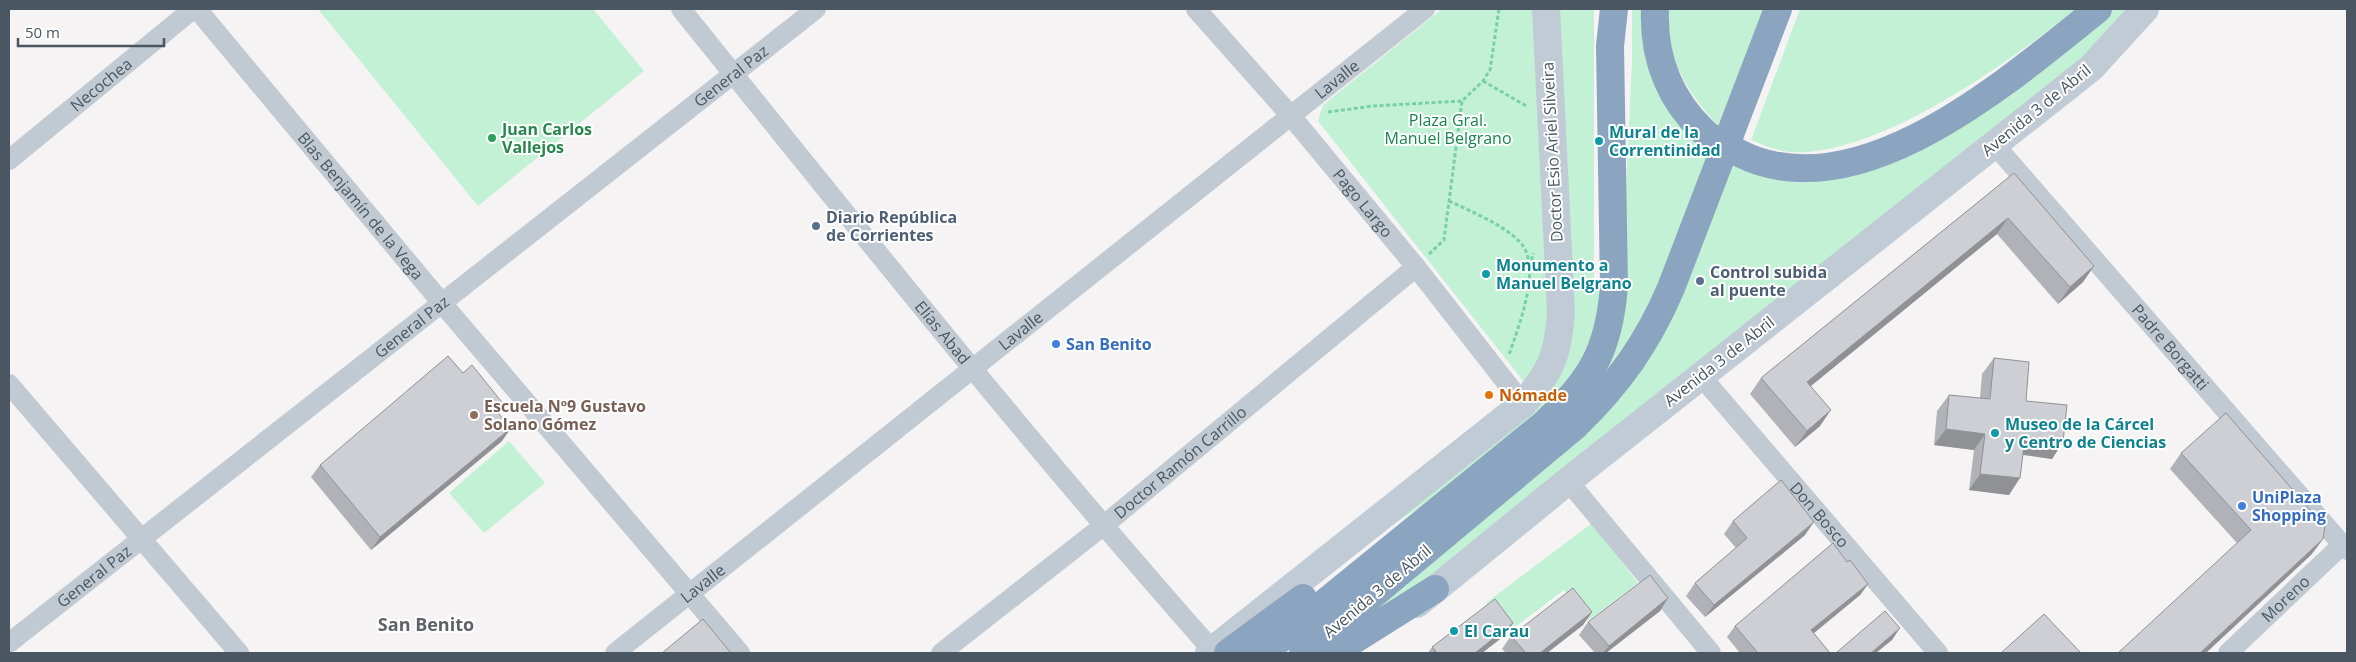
<svg xmlns="http://www.w3.org/2000/svg" width="2356" height="662" viewBox="0 0 2356 662" font-family="'Open Sans',sans-serif">
<style>
.green{fill:#c3f1d5}
.lines{fill:none;stroke-linecap:round;stroke-linejoin:round}
.path{stroke:#7ad0a6;stroke-width:3;stroke-dasharray:4 2.5;stroke-linecap:butt}
.street{stroke:#c1cad2;stroke-width:20}
.secondary{stroke:#c1cbd6;stroke-width:28}
.highway{stroke:#8ba5c1;stroke-width:28}
.wall{fill:#b0b2b7}
.shaded-wall{fill:#909195}
.building{fill:#cdcfd5;stroke:#909195}
.leisure-dot{fill:#2e9e5b;stroke:#fff;stroke-width:2}
.culture-dot{fill:#0f9aa8;stroke:#fff;stroke-width:2}
.service-dot{fill:#5c6f8a;stroke:#fff;stroke-width:2}
.shop-dot{fill:#3f7fe0;stroke:#fff;stroke-width:2}
.food-dot{fill:#e8710a;stroke:#fff;stroke-width:2}
.education-dot{fill:#8d6e63;stroke:#fff;stroke-width:2}
.labels{text-anchor:middle;stroke-width:4;stroke-linejoin:round;paint-order:stroke}
.street-label{font-size:16px;fill:#4a5661;stroke:#fff}
.park-label{font-size:16px;fill:#17864f;stroke:#fff}
.leisure-label{font-size:16px;font-weight:bold;fill:#27864d;stroke:#fff;text-anchor:start}
.culture-label{font-size:16px;font-weight:bold;fill:#0d838f;stroke:#fff;text-anchor:start}
.service-label{font-size:16px;font-weight:bold;fill:#4e5e75;stroke:#fff;text-anchor:start}
.shop-label{font-size:16px;font-weight:bold;fill:#366cbe;stroke:#fff;text-anchor:start}
.food-label{font-size:16px;font-weight:bold;fill:#c56008;stroke:#fff;text-anchor:start}
.education-label{font-size:16px;font-weight:bold;fill:#785e54;stroke:#fff;text-anchor:start}
.neighbourhood-label{font-size:18px;font-weight:bold;fill:#5f6368;stroke:#fff}
</style>
<rect width="100%" height="100%" fill="#f5f3f3"/>
<g class="green">
<path d="M318,9h275l51,62 -166,135z"/>
<path d="M1442,9h95l16,332 -29,41 -206,-261 5,-16z"/>
<path d="M1554,9h40v276l9,-2 -3,32 -26,63 -30,29 -109,90 -80,53 201,-180z"/>
<path d="M1632,9h13l69,144 -84,203 -43,32 35,-112 10,-214z"/>
<path d="M1668,9h97l-47,116c-21,-21 -47,-58 -49,-89 -1,-9 -1,-18 -1,-27z"/>
<path d="M1800,9h276c-67,53 -197,148 -285,143 -14,-1 -28,-7 -40,-12z"/>
<path d="M2106,9h26l-23,29 -721,572 -65,43 264,-231 138,-263c15,6 29,13 44,18 36,12 73,2 107,-9z"/>
<path d="M509,441l36,42 -61,50 -35,-40z"/>
<path d="M1592,523l46,60 -49,37 -25,-30 -54,41 -24,-28z"/>
</g>
<g class="lines">
<g class="path">
<path d="M1483,81l45,26"/>
<path d="M1328,112l45,-6 89,-5"/>
<path d="M1449,201c23,11 51,22 70,40 25,24 -1,86 -10,114"/>
<path d="M1429,254l15,-14 18,-139 21,-20 7,-11 9,-61"/>
<path d="M1529,273l4,-20"/>
</g>
<g class="street">
<path id="s1" d="M197,9l244,293 299,351"/>
<path id="s2" d="M681,9c174,216 347,433 532,642"/>
<path id="s3" d="M1196,9l95,107 125,151 107,137"/>
<path id="s4" d="M1994,144l353,406"/>
<path id="s5" d="M9,160l184,-151"/>
<path id="s6" d="M1700,375l238,278"/>
<path d="M9,384l230,269"/>
<path d="M1568,481l143,172"/>
<path id="s7" d="M9,643l807,-634"/>
<path id="s8" d="M615,653l810,-644"/>
<path id="s9" d="M941,653l162,-127 313,-259"/>
<path id="s10" d="M2228,653l114,-108"/>
</g>
<g class="secondary">
<path d="M1417,604l151,-123 523,-413 54,-59"/>
<path d="M1209,653l314,-249c28,-33 35,-48 38,-92l-15,-303"/>
</g>
<g class="highway">
<path d="M1655,9c-2,48 14,89 48,122 10,10 23,15 36,22 119,61 271,-74 359,-144"/>
<path d="M1228,653l75,-55"/>
<path d="M1263,653l280,-228c47,-43 66,-73 71,-139l-4,-240 4,-37"/>
<path d="M1303,653l272,-227c44,-43 72,-82 96,-138l107,-279"/>
<path d="M1333,653l102,-64"/>
</g>
</g>
<g class="wall">
<path d="M2014,173l80,93 -11,16 -25,22 -61,-70 -186,152 9,40 -25,21 -45,-53 11,-16z"/>
<path d="M1994,358l32,43 37,41 -11,17 -29,-4 -14,40 -40,-5 5,-40 -40,-5 3,-34 12,-16 31,3 2,-24z"/>
<path d="M463,373l42,33 -6,8 3,27 -131,109 -60,-73 9,-12z"/>
<path d="M2181,453l142,86 -12,16 -74,-12 -67,-74z"/>
<path d="M1733,521l72,14 -100,82 -19,-21 9,-13 41,-35 -12,-14z"/>
<path d="M1847,562l21,22 -8,11 -46,38 16,20h-90l-13,-16 8,-11z"/>
<path d="M1668,598l-8,13 -54,42h-11l-16,-18 9,-13z"/>
<path d="M1592,612l-9,13 -36,28h-41l-4,-4 9,-13z"/>
<path d="M1513,623l-9,13 -22,17h-54l4,-6z"/>
</g>
<g class="shaded-wall">
<path d="M2008,218l-11,16 -201,164 11,-16z"/>
<path d="M2094,266l-11,16 -25,22 12,-17z"/>
<path d="M1831,410l-11,16 -25,21 12,-16z"/>
<path d="M511,428l-9,13 -131,109 9,-13z"/>
<path d="M1946,429l39,5 -11,16 -40,-5z"/>
<path d="M2025,437l38,5 -11,17 -39,-6z"/>
<path d="M1980,474l40,4 -11,17 -40,-5z"/>
<path d="M1814,522l-9,13 -100,82 9,-12z"/>
<path d="M2323,539l-12,16 -105,98h-6z"/>
<path d="M1868,584l-8,11 -57,47 8,-12z"/>
<path d="M1668,598l-8,13 -54,42h-3l6,-7z"/>
<path d="M1592,612l-9,13 -36,28h-7z"/>
<path d="M1513,623l-9,13 -22,17h-7z"/>
<path d="M1900,628l-8,12 -16,13h-5z"/>
</g>
<g class="building">
<path d="M2014,173l80,93 -24,21 -62,-69 -201,164 24,28 -24,21 -46,-53z"/>
<path d="M448,356l15,17 9,-8 33,41 -7,7 13,15 -131,109 -60,-72z"/>
<path d="M1994,358l35,4 -3,39 41,4 -4,37 -38,-5 -5,41 -40,-4 5,-40 -39,-5 3,-34 41,4z"/>
<path d="M2226,413l99,114 -2,12 -123,114h-82l133,-123 -70,-77z"/>
<path d="M1781,480l33,42 -100,83 -19,-22 52,-45 -14,-17z"/>
<path d="M1833,543l14,19 3,-2 18,24 -57,46 19,23h-72l-23,-27z"/>
<path d="M1650,575l18,23 -59,48 -21,-24z"/>
<path d="M1573,588l19,24 -52,41h-14l-15,-17z"/>
<path d="M1495,599l18,24 -38,30h-42l3,-2 -4,-4z"/>
<path d="M1885,611l15,17 -29,25h-35z"/>
<path d="M2044,614l37,39h-80z"/>
<path d="M703,619l28,34h-69z"/>
</g>
<circle class="leisure-dot" cx="492" cy="138" r="5"/>
<g class="culture-dot">
<circle cx="1599" cy="141" r="5"/>
<circle cx="1486" cy="274" r="5"/>
<circle cx="1995" cy="433" r="5"/>
<circle cx="1454" cy="631" r="5"/>
</g>
<g class="service-dot">
<circle cx="816" cy="226" r="5"/>
<circle cx="1700" cy="281" r="5"/>
</g>
<g class="shop-dot">
<circle cx="1056" cy="344" r="5"/>
<circle cx="2242" cy="506" r="5"/>
</g>
<circle class="food-dot" cx="1489" cy="395" r="5"/>
<circle class="education-dot" cx="474" cy="415" r="5"/>
<g class="labels">
<g class="street-label">
<text dy="6" stroke="none"><textPath href="#s7" startOffset="918">General Paz</textPath></text>
<text dy="6" stroke="none"><textPath href="#s8" startOffset="922">Lavalle</textPath></text>
<text dy="6" stroke="none"><textPath href="#s5" startOffset="119">Necochea</textPath></text>
<text transform="translate(2036 110) rotate(-39)" y="6">Avenida 3 de Abril</text>
<text transform="translate(1552 152) rotate(-93)" y="6">Doctor Esio Ariel Silveira</text>
<text dy="6" stroke="none"><textPath href="#s3" startOffset="256">Pago Largo</textPath></text>
<text dy="6" stroke="none"><textPath href="#s1" startOffset="256">Blas Benjamín de la Vega</textPath></text>
<text dy="6" stroke="none"><textPath href="#s7" startOffset="512">General Paz</textPath></text>
<text dy="6" stroke="none"><textPath href="#s8" startOffset="518">Lavalle</textPath></text>
<text dy="6" stroke="none"><textPath href="#s2" startOffset="416">Elías Abad</textPath></text>
<text dy="6" stroke="none"><textPath href="#s4" startOffset="269">Padre Borgatti</textPath></text>
<text transform="translate(1719 361) rotate(-38)" y="6">Avenida 3 de Abril</text>
<text dy="6" stroke="none"><textPath href="#s9" startOffset="306">Doctor Ramón Carrillo</textPath></text>
<text dy="6" stroke="none"><textPath href="#s6" startOffset="184">Don Bosco</textPath></text>
<text dy="6" stroke="none"><textPath href="#s7" startOffset="108">General Paz</textPath></text>
<text dy="6" stroke="none"><textPath href="#s8" startOffset="112">Lavalle</textPath></text>
<text transform="translate(1377 591) rotate(-40)" y="6">Avenida 3 de Abril</text>
<text dy="6" stroke="none"><textPath href="#s10" startOffset="79">Moreno</textPath></text>
</g>
<g class="park-label">
<text x="1448" y="126">Plaza Gral.<tspan x="1448" dy="18">Manuel Belgrano</tspan></text>
</g>
<g class="leisure-label">
<text x="502" y="135">Juan Carlos<tspan x="502" dy="18">Vallejos</tspan></text>
</g>
<g class="culture-label">
<text x="1609" y="138">Mural de la<tspan x="1609" dy="18">Correntinidad</tspan></text>
<text x="1496" y="271">Monumento a<tspan x="1496" dy="18">Manuel Belgrano</tspan></text>
<text x="2005" y="430">Museo de la Cárcel<tspan x="2005" dy="18">y Centro de Ciencias</tspan></text>
<text x="1464" y="637">El Carau</text>
</g>
<g class="service-label">
<text x="826" y="223">Diario República<tspan x="826" dy="18">de Corrientes</tspan></text>
<text x="1710" y="278">Control subida<tspan x="1710" dy="18">al puente</tspan></text>
</g>
<g class="shop-label">
<text x="1066" y="350">San Benito</text>
<text x="2252" y="503">UniPlaza<tspan x="2252" dy="18">Shopping</tspan></text>
</g>
<g class="food-label">
<text x="1499" y="401">Nómade</text>
</g>
<g class="education-label">
<text x="484" y="412">Escuela Nº9 Gustavo<tspan x="484" dy="18">Solano Gómez</tspan></text>
</g>
<g class="neighbourhood-label">
<text x="426" y="631">San Benito</text>
</g>
</g>
<rect width="2356" height="662" fill="none" stroke="#4a5661" stroke-width="20"/>
<path d="M18 38v8h146v-8" fill="none" stroke="#4a5661" stroke-width="2.5"/>
<text x="25" y="38" font-size="15" fill="#4a5661" stroke="#ffffff" stroke-width="4" paint-order="stroke">50 m</text>
</svg>
